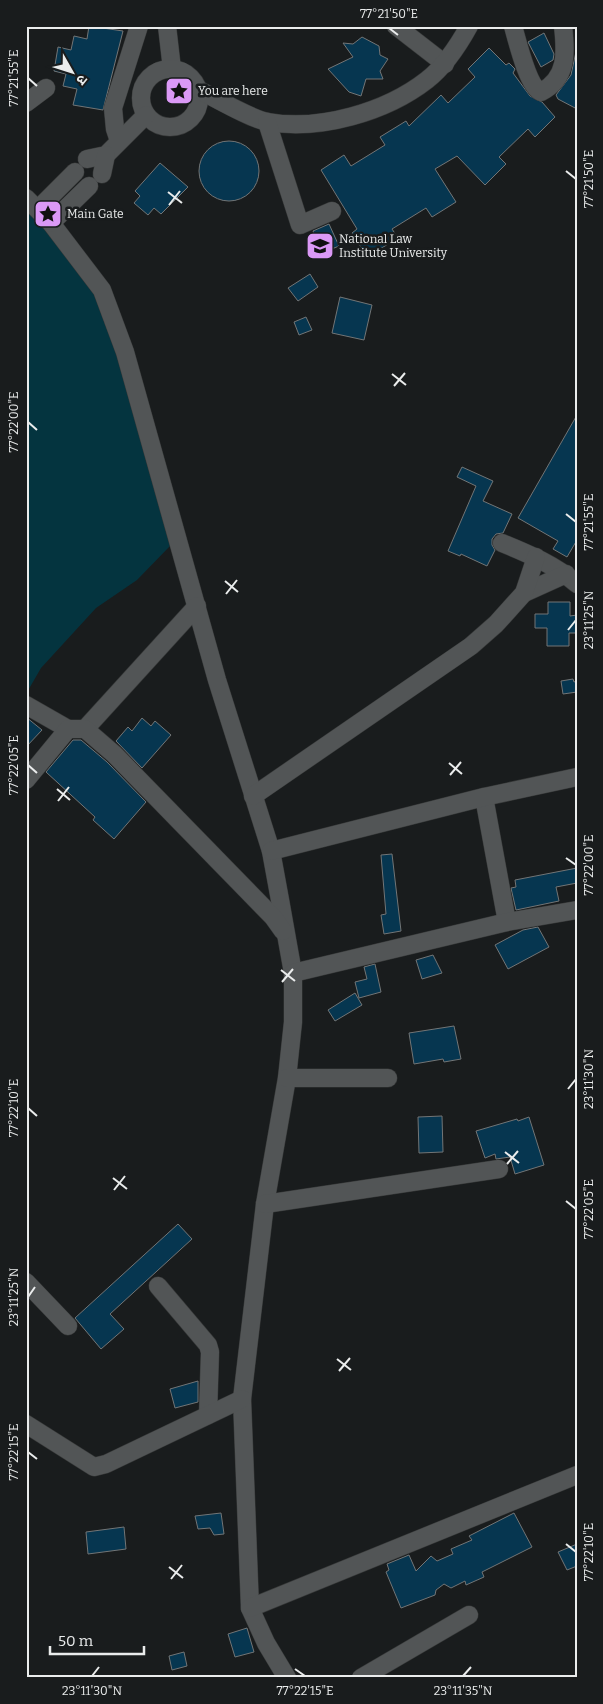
<svg xmlns="http://www.w3.org/2000/svg" width="603" height="1704" viewBox="0 0 603 1704" font-family="Bitter,'Noto Sans Devanagari',serif">
<style>
.green{fill:#04343f}
.building{fill:#063650;stroke:#727576}
.lines{fill:none;stroke-linecap:round;stroke-linejoin:round}
.minor-casing{stroke:#373939;stroke-width:19}
.minor{stroke:#525556;stroke-width:18}
.ticks{fill:none;stroke:#eaecec;stroke-width:2}
.labels{text-anchor:middle;stroke-width:5;stroke-linejoin:round;paint-order:stroke}
.poi-label{font-size:12px;fill:#eaecec;stroke:#191c1d;text-anchor:start}
.neatline{fill:none;stroke:#eaecec;stroke-width:2}
.ticks-label{font-size:12px;text-anchor:middle;fill:#eaecec}
</style>
<rect width="100%" height="100%" fill="#191c1d"/>
<path class="green" d="M26,196l33,34 40,71 36,109 35,136 -33,34 -41,28 -55,60 -15,26z"/>
<g class="building">
<path d="M89,26l34,5 -20,79 -30,-5 4,-16 -14,-3 3,-12 -12,-3 4,-24 13,3 3,-14 13,3z"/>
<path d="M544,33l10,21 -1,6 -12,7 -13,-25z"/>
<path d="M362,37l17,9 1,9 8,4 -8,12 3,8h-17l-5,17 -12,-4 -21,-23 25,-12 -10,-14 10,1z"/>
<path d="M577,47v62l-19,-10 -2,-4 15,-20z"/>
<path d="M489,48l17,17 3,-2 6,6 -2,4 17,23 12,6 13,15 -20,20 -7,-8 -29,28 7,7 -21,21 -28,-29 -22,13 21,33 -24,15 -6,-9 -34,21 6,9 -31,19 -15,-24 5,-4 -36,-59 23,-15 7,11 34,-21 -5,-8 26,-16 3,5 32,-31 7,8 27,-26 -7,-8z"/>
<circle cx="229" cy="171" r="30"/>
<path d="M160,163l28,24 -27,27 -7,-6 -6,7 -14,-12 6,-7 -5,-5z"/>
<path d="M329,224l10,22 -17,7 -9,-22z"/>
<path d="M310,274l8,13 -20,14 -10,-13z"/>
<path d="M340,297l32,8 -8,35 -32,-7z"/>
<path d="M306,317l6,13 -13,5 -5,-13z"/>
<path d="M577,415v125l-10,17 -14,-8 5,-8 -40,-23z"/>
<path d="M462,467l31,14 -10,20 29,13 -9,19 -7,1 -4,5v6l3,5 -8,16 -26,-12 -1,2 -12,-5 28,-65 -19,-9z"/>
<path d="M548,602h22v14l7,-1v18h-8v13h-22v-18h-12v-14h13z"/>
<path d="M573,679l1,3 3,-1v11l-14,2 -2,-13z"/>
<path d="M26,717l16,13 -16,17z"/>
<path d="M142,718l9,8 4,-5 16,14 -29,33 -26,-27 12,-14 4,4z"/>
<path d="M73,740h8l26,22 39,40 -32,37 -21,-19 2,-3 -49,-45z"/>
<path d="M392,854l9,77 -17,3 -3,-19 5,-1 -5,-59z"/>
<path d="M577,868v15l-21,4 3,14 -43,9 -5,-22 5,-1 -1,-7z"/>
<path d="M538,927l11,20 -41,22 -13,-24 28,-15z"/>
<path d="M433,955l9,18 -20,6 -6,-19z"/>
<path d="M375,964l6,28 -22,6 -4,-16 12,-3 -3,-12z"/>
<path d="M355,993l7,12 -27,16 -7,-11z"/>
<path d="M454,1026l7,33 -17,3 -1,-3 -29,5 -5,-31z"/>
<path d="M442,1116l1,36 -24,1 -1,-36z"/>
<path d="M529,1117l15,48 -29,9 -5,-17 -14,2 -1,-5 -10,4 -9,-27 41,-12 1,2z"/>
<path d="M178,1224l14,15 -82,75 14,15 -23,20 -26,-31z"/>
<path d="M198,1381v21l-23,6 -5,-19z"/>
<path d="M221,1513l3,21 -10,1 -4,-7 -12,1 -3,-13z"/>
<path d="M514,1513l18,34 -50,25 2,5 -18,8 -1,-4 -14,7 -7,-4 -8,6 -1,5 -34,13 -15,-36 3,-2 -2,-6 22,-9 7,16 15,-15 6,5 16,-7 -2,-5 21,-9 -3,-4z"/>
<path d="M124,1527l2,22 -38,5 -2,-22z"/>
<path d="M577,1544v22l-10,4 -9,-18z"/>
<path d="M247,1628l7,24 -19,5 -7,-23z"/>
<path d="M184,1652l3,14 -15,4 -3,-14z"/>
</g>
<g class="lines">
<defs>
<g id="minor">
<path d="M167,26l5,43"/>
<path d="M396,26l49,38"/>
<path d="M513,26c4,14 15,61 28,66 27,-14 25,-40 22,-66"/>
<circle cx="170" cy="98" r="29"/>
<path d="M199,90c16,8 54,30 69,32 52,9 118,-10 159,-42 18,-14 31,-34 42,-54"/>
<path d="M26,103l20,-15"/>
<path d="M267,122l33,103 32,-14"/>
<path d="M119,141l-4,-12 -2,-21 26,-82"/>
<path d="M87,159l19,-4 40,-40"/>
<path d="M102,174l4,-19"/>
<path d="M26,198l25,25 51,67 23,62 92,328 54,171 9,49 13,73v49l-6,56 -22,126 -23,195 8,209 16,35 21,35"/>
<path d="M38,209l37,-37"/>
<path d="M51,223l38,-37"/>
<path d="M502,543c27,11 53,22 75,41"/>
<path d="M524,593l42,-19"/>
<path d="M26,705l42,24"/>
<path d="M85,729l112,-123"/>
<path d="M26,780l42,-51h17l29,25 159,163 10,14"/>
<path d="M253,796l218,-150 25,-22 28,-31 12,-36"/>
<path d="M484,797l23,125"/>
<path d="M271,851l213,-54 93,-20"/>
<path d="M293,973l214,-51 70,-12"/>
<path d="M287,1078h101"/>
<path d="M265,1204l234,-35"/>
<path d="M26,1282l42,44"/>
<path d="M158,1286l50,59 2,7 -2,63"/>
<path d="M26,1424l68,43 12,-3 136,-65"/>
<path d="M250,1608l327,-133"/>
<path d="M361,1678l108,-63"/>
</g>
</defs>
<use href="#minor" class="minor-casing"/>
<use href="#minor" class="minor"/>
</g>
<path class="ticks" d="M389,28l9,7M28,78l9,8M566,171l10,8M168,192l14,11M169,205l11,-14M392,374l14,11M394,386l11,-13M28,422l9,8M566,514l10,8M225,581l13,11M226,594l11,-14M568,630l8,-10M449,763l13,11M28,765l9,8M450,775l11,-13M57,789l13,11M58,801l11,-14M566,858l10,7M281,970l14,11M282,982l11,-13M568,1089l8,-10M28,1108l9,8M505,1152l14,11M507,1164l11,-13M113,1178l14,11M114,1190l11,-14M566,1201l10,8M28,1297l7,-10M337,1359l14,11M339,1371l11,-13M28,1452l9,7M566,1544l10,8M169,1567l14,11M171,1579l11,-14M295,1669l10,7M92,1676l7,-9M463,1676l8,-9"/>
<defs>
<symbol id="sight-square" viewBox="-11 -11 22 22"><rect x="-9" y="-9" width="18" height="18" rx="4" fill="#db99f6" stroke="#191c1d"/><path d="M0-6L1.8-2.2L6-1.7L2.9 1.2L3.7 5.4L0 3.3L-3.7 5.4L-2.9 1.2L-6-1.7L-1.8-2.2Z" fill="#111"/></symbol>
<symbol id="university-square" viewBox="-11 -11 22 22"><rect x="-9" y="-9" width="18" height="18" rx="4" fill="#db99f6" stroke="#191c1d"/><path d="M0-5L7-2L0 1L-7-2ZM-4 1L0 2.5L4 1V4Q0 6-4 4Z" fill="#111"/></symbol>
</defs>
<g fill-rule="evenodd">
<use href="#sight-square" x="163" y="75" width="32" height="32"/>
<use href="#sight-square" x="32" y="198" width="32" height="32"/>
<use href="#university-square" x="304" y="230" width="32" height="32"/>
</g>
<g class="labels">
<g class="poi-label">
<text x="198" y="95">You are here</text>
<text x="67" y="218">Main Gate</text>
<text x="339" y="243">National Law<tspan x="339" dy="14">Institute University</tspan></text>
</g>
</g>
<rect width="603" height="1704" fill="none" stroke="#191c1d" stroke-width="55"/>
<g transform="translate(72 72) rotate(129)" stroke="#191c1d" stroke-width="4" paint-order="stroke">
<path d="M0-4L9 19L0 12L-9 19Z" fill="#eaecec"/>
<text y="-8" font-size="14" font-weight="bold" text-anchor="middle" fill="#eaecec">उ</text>
</g>
<path d="M50 1646v8h94v-8" fill="none" stroke="#eaecec" stroke-width="2.5"/>
<text x="58" y="1646" font-size="15" fill="#eaecec" stroke="#191c1d" stroke-width="4" paint-order="stroke">50 m</text>
<rect x="28" y="28" width="548" height="1648" class="neatline"/>
<g class="ticks-label">
<text x="389" y="18">77°21'50"E</text>
<text transform="translate(14 78) rotate(-90)" y="4">77°21'55"E</text>
<text transform="translate(589 179) rotate(-90)" y="4">77°21'50"E</text>
<text transform="translate(14 422) rotate(-90)" y="4">77°22'00"E</text>
<text transform="translate(589 522) rotate(-90)" y="4">77°21'55"E</text>
<text transform="translate(589 620) rotate(-90)" y="4">23°11'25"N</text>
<text transform="translate(14 765) rotate(-90)" y="4">77°22'05"E</text>
<text transform="translate(589 865) rotate(-90)" y="4">77°22'00"E</text>
<text transform="translate(589 1079) rotate(-90)" y="4">23°11'30"N</text>
<text transform="translate(14 1108) rotate(-90)" y="4">77°22'10"E</text>
<text transform="translate(589 1209) rotate(-90)" y="4">77°22'05"E</text>
<text transform="translate(14 1297) rotate(-90)" y="4">23°11'25"N</text>
<text transform="translate(14 1452) rotate(-90)" y="4">77°22'15"E</text>
<text transform="translate(589 1552) rotate(-90)" y="4">77°22'10"E</text>
<text x="92" y="1695">23°11'30"N</text>
<text x="305" y="1695">77°22'15"E</text>
<text x="463" y="1695">23°11'35"N</text>
</g>
</svg>
